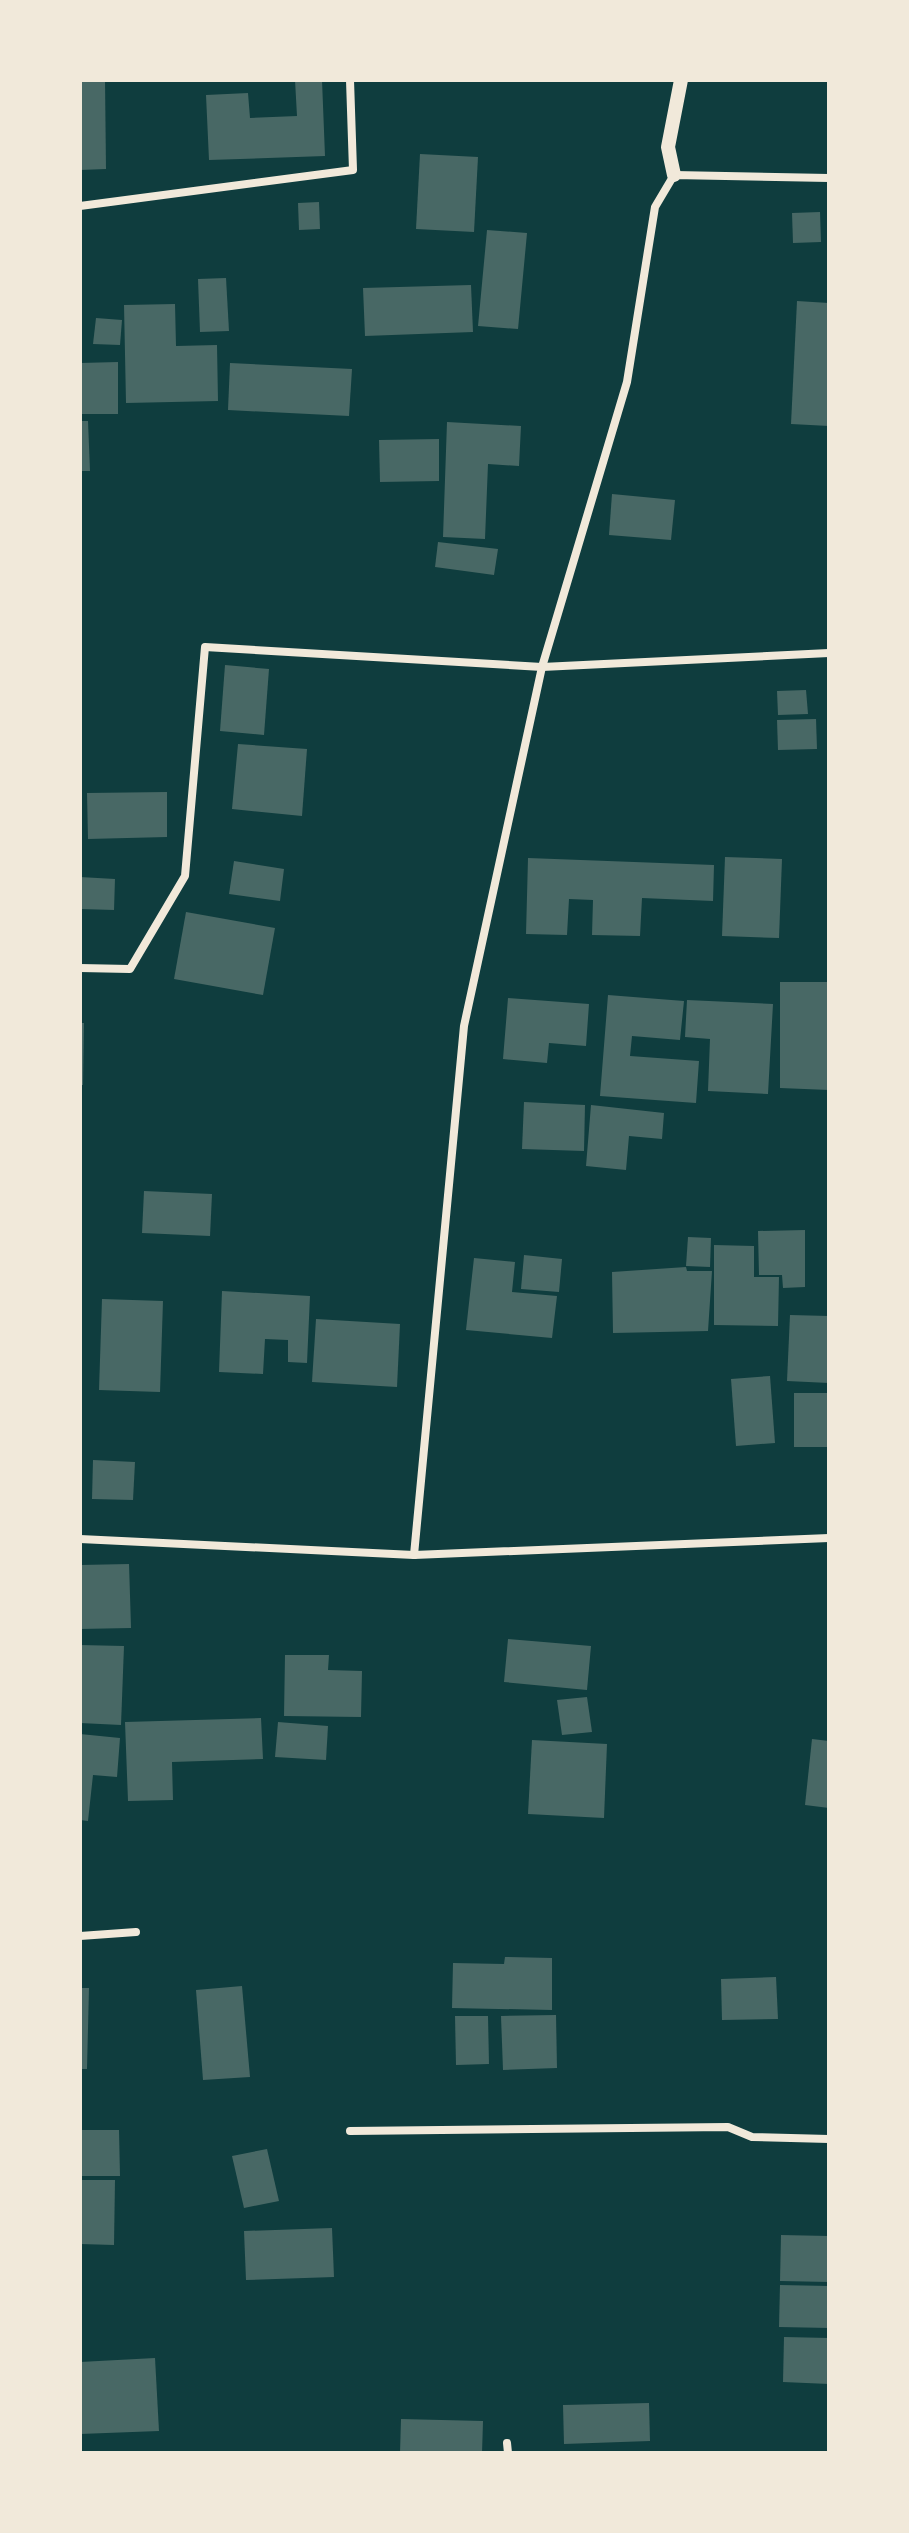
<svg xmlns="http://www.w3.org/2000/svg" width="909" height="2533" viewBox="0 0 909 2533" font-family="'PT Sans Narrow',sans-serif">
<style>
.building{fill:#486865}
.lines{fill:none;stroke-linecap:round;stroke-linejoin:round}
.minor{stroke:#f1e9da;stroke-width:8}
.tertiary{stroke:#f1e9da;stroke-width:14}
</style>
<rect width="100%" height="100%" fill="#0f3d3e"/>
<g class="building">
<path d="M80,80h25l1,89 -26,1z"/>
<path d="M295,80h27l3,76 -116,4 -3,-65 42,-2 2,25 47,-2z"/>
<path d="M420,154l58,3 -4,75 -58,-3z"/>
<path d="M319,202l1,27 -21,1 -1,-27z"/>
<path d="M820,212l1,30 -28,1 -1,-30z"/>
<path d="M487,230l40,3 -9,96 -40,-3z"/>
<path d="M226,278l3,53 -29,1 -2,-53z"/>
<path d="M471,285l2,47 -108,4 -2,-48z"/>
<path d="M797,301l32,2v123l-38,-2z"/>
<path d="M175,304l1,42 41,-1 1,56 -92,2 -2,-98z"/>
<path d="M96,318l26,2 -2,25 -27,-1z"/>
<path d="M118,362v52h-38v-51z"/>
<path d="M230,363l122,6 -3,47 -121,-6z"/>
<path d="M80,421h8l2,50h-10z"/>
<path d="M447,422l74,4 -2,40 -31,-2 -3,75 -42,-2z"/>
<path d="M439,439v42l-59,1 -1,-42z"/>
<path d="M612,494l63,6 -4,40 -62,-5z"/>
<path d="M438,542l60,7 -4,26 -59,-8z"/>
<path d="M225,665l44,4 -5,66 -44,-4z"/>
<path d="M806,690l2,24 -30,1 -1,-24z"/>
<path d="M816,719l1,30 -39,1 -1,-30z"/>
<path d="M238,744l69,5 -5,67 -70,-7z"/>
<path d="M167,792v45l-79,2 -1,-46z"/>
<path d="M725,857l57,2 -3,79 -57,-2z"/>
<path d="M528,858l186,7 -1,36 -71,-3 -2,38 -48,-1 1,-35 -24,-1 -2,36 -41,-1z"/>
<path d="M234,861l50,8 -4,32 -51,-7z"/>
<path d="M80,877l35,2 -1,31 -34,-1z"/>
<path d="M186,912l89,16 -12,67 -89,-16z"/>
<path d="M780,982h49v108l-49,-2z"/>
<path d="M608,995l76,6 -4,39 -48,-4 -2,20 69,5 -3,42 -96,-7z"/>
<path d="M508,998l81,6 -3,42 -37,-3 -2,20 -44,-4z"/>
<path d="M687,1000l86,4 -5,90 -60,-3 2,-52 -25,-2z"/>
<path d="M80,1023h4l-1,62h-3z"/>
<path d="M524,1102l61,3 -1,46 -62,-2z"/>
<path d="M591,1105l73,8 -2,26 -33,-3 -3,34 -40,-4z"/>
<path d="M144,1191l68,3 -2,42 -68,-3z"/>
<path d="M805,1230v57l-22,1 -1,-13h-23l-1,-44z"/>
<path d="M688,1237l23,1 -1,29 -24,-1z"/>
<path d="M714,1245l40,1v31h25l-1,49 -64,-1z"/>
<path d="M524,1255l38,4 -3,33 -38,-3z"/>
<path d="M474,1258l41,4 -3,30 45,4 -5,42 -86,-8z"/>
<path d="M686,1267l1,4h25l-4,60 -95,2 -1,-61z"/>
<path d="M222,1291l88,5 -3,67 -19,-1v-22l-23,-1 -2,35 -44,-2z"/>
<path d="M102,1299l61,2 -3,91 -61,-2z"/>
<path d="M790,1315l39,1v67l-42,-2z"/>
<path d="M316,1319l84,5 -3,63 -85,-5z"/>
<path d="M770,1376l5,67 -39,3 -5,-67z"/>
<rect x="794" y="1393" width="35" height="54"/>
<path d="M93,1460l42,2 -2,38 -41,-1z"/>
<path d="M129,1564l2,64 -51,1v-64z"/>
<path d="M508,1639l83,7 -4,44 -83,-8z"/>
<path d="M80,1645l44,1 -3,79 -41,-2z"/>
<path d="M285,1655h44l-1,15 34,1 -1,46 -77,-1z"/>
<path d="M587,1697l5,35 -30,3 -5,-35z"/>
<path d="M261,1718l2,41 -91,3 1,38 -45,1 -3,-79z"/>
<path d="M278,1722l50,4 -2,34 -51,-3z"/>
<path d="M80,1734l40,4 -3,39 -24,-2 -5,46 -8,-1z"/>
<path d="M812,1739l17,2v67l-24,-3z"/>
<path d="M532,1740l75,4 -3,74 -76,-4z"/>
<path d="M505,1957l47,1v52l-100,-2 1,-45 51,1z"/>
<path d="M776,1977l2,42 -56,1 -1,-41z"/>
<path d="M242,1986l8,91 -47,3 -7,-90z"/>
<path d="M80,1988h9l-2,81h-7z"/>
<path d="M556,2015l1,53 -54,2 -2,-54z"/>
<path d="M455,2016h33l1,48 -33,1z"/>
<path d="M80,2130h39l1,46h-40z"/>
<path d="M267,2149l12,52 -35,7 -12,-52z"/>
<path d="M80,2180h35l-1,65 -34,-1z"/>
<path d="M332,2228l2,49 -88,3 -2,-49z"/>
<path d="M781,2235l48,1v46l-49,-1z"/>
<path d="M780,2285l49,1v42l-50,-1z"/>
<path d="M784,2337l45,1v46l-46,-2z"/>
<path d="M155,2358l4,73 -79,3v-72z"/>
<path d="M649,2403l1,38 -86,3 -1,-39z"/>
<path d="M401,2419l82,2 -1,32h-82z"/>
</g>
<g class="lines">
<g class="minor">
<path d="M80,206l273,-36 -3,-90"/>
<path d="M80,968l50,1 55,-93 20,-229 337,20 287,-14"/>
<path d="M80,1539l334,16 415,-17"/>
<path d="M414,1555l50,-529 78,-359 85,-285 28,-175 19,-32 155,3"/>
<path d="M80,1936l56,-4"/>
<path d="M350,2131l378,-4 24,10 77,2"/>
<path d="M507,2443l1,10"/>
</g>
<path class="tertiary" d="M674,175l-6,-28 13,-67"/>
</g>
<rect width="909" height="2533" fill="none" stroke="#f1e9da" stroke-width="164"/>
</svg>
